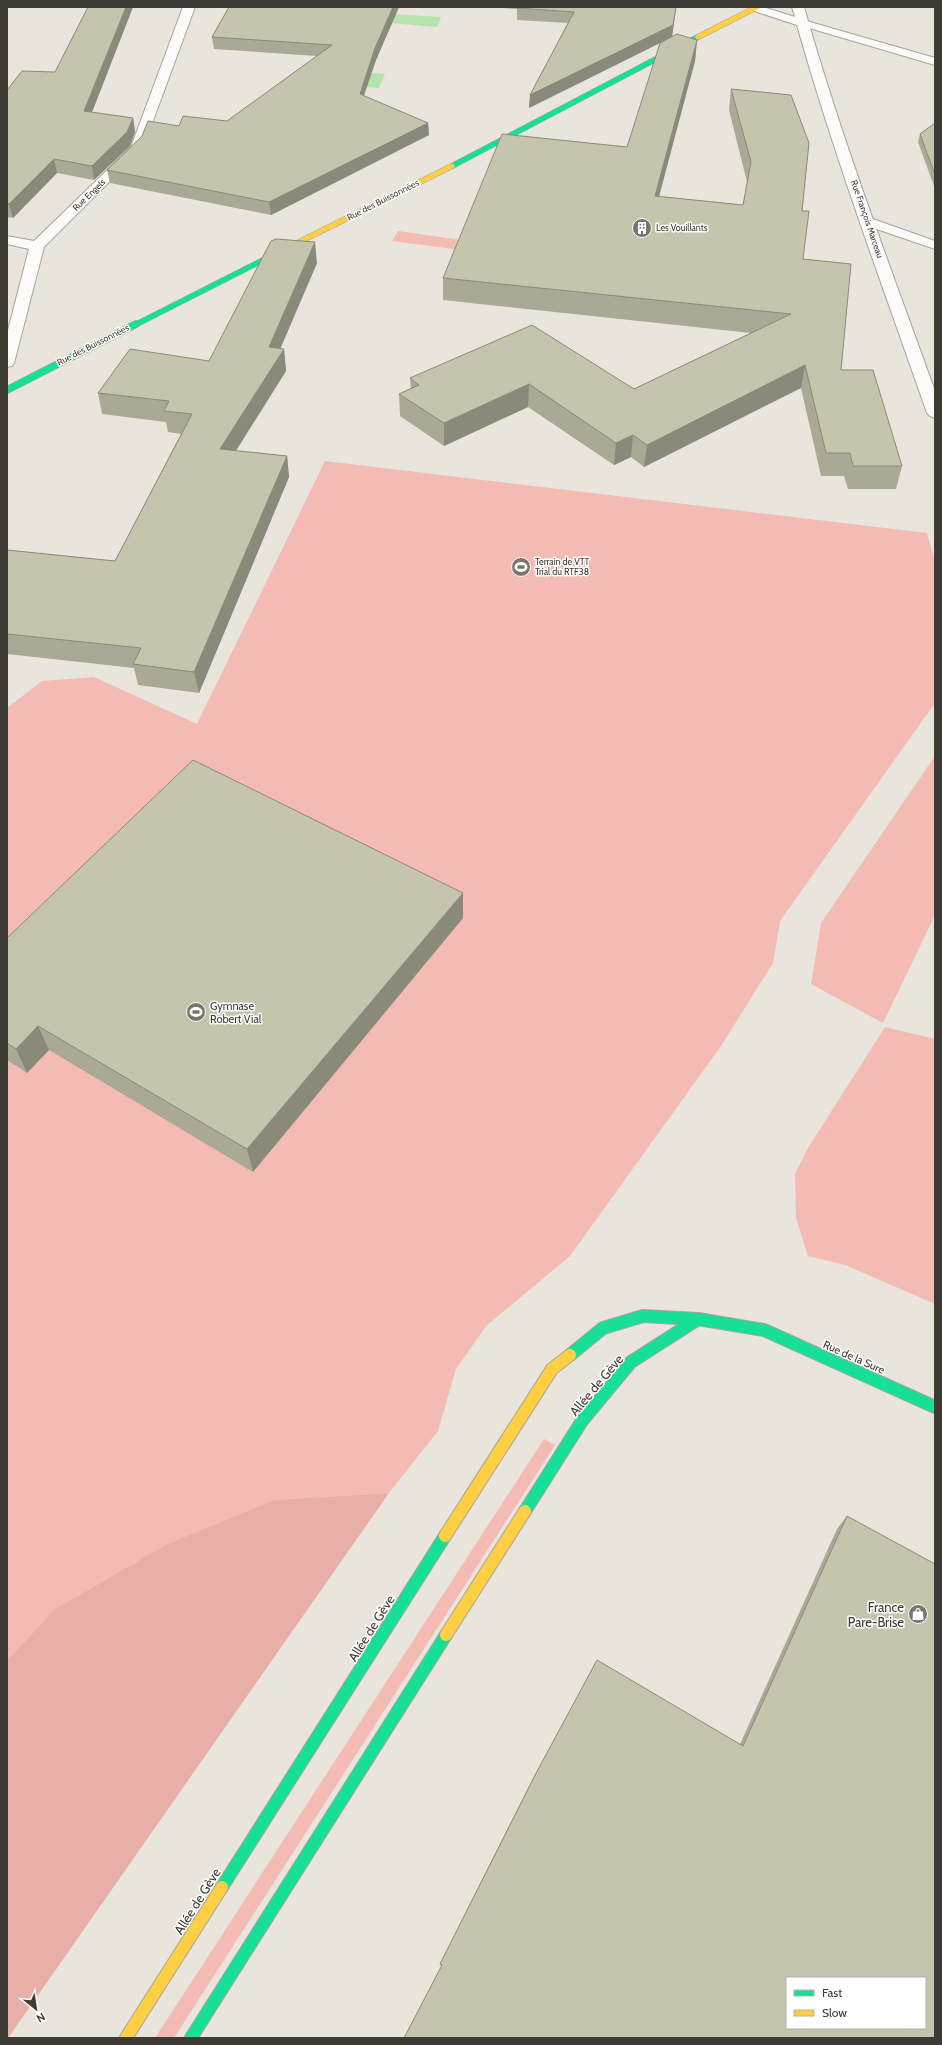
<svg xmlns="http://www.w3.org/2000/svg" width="942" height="2045" viewBox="0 0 942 2045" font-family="Cabin,sans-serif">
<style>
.green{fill:#f3bbb3}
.forest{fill:#e7afa7}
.water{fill:#b4e4ae}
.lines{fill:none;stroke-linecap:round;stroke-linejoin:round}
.lane-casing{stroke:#a8a49e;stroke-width:2}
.street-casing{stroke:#a8a49e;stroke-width:2}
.fast-far2-casing{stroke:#a8a49e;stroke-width:6}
.fast-far1-casing{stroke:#a8a49e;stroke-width:8}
.fast-casing{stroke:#a8a49e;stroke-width:14}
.slow-far1-casing{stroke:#a8a49e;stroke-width:6}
.slow-casing{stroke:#a8a49e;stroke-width:14}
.lane{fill:#fcfbfa;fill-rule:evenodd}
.street{fill:#fcfbfa;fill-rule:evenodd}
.fast-far2{stroke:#16e098;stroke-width:5}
.fast-far1{stroke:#16e098;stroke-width:7}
.fast{stroke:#16e098;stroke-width:12}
.slow-far1{stroke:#ffcf43;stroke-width:5}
.slow{stroke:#ffcf43;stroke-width:12}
.wall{fill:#a9a996}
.shaded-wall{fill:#8a8a7a}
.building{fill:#c5c5ae;stroke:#8a8a7a;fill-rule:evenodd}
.labels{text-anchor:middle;stroke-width:3;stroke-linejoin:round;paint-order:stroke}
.far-street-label{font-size:9px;fill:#3e3b35;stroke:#fff}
.far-poi-label{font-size:9px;fill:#3e3b35;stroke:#fff;text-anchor:start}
.poi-label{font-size:11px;fill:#3e3b35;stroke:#fff;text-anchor:start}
.street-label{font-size:11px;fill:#3e3b35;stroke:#fff}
.near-street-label{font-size:13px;fill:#3e3b35;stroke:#fff}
.near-poi-label{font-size:13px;fill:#3e3b35;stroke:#fff;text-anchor:end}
</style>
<rect width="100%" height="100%" fill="#e9e5dc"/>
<g class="green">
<path d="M398,231l91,13 -5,9 -92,-12z"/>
<path d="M325,461l602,72 8,28v142l-155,218 -7,42 -52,83 -151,210 -84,70 -30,43 -18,62 -49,62 -114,7 -268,161v-953l35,-27 52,-4 103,47z"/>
<path d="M935,756v159l-52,108 -72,-39 10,-61z"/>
<path d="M885,1027l50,12v265l-90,-39 -37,-9 -12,-38 -1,-44 13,-26z"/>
<path d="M544,1439l11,6 -381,593h-19z"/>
</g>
<path class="forest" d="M389,1493l-381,545h-1v-377l47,-51 112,-65 109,-45z"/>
<g class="water">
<path d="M394,14l47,3 -4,10 -47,-4z"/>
<path d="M370,73l15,1 -6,14 -15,-1z"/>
</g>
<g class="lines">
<defs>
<g id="lane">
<path d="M803,20l132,38v7l-136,-40 -1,-2z"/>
<path d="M867,217l68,24v8l-73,-25 -1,-3 1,-3z"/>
</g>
<g id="street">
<path d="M183,7h12l-52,141 -99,99 -30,116 -2,3 -5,1v-33l22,-85 -22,-5v-8l27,5 97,-94z"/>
<path d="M750,7h13l32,10 -3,-10h12c37,130 85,257 131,384v27l-5,-2 -3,-3c-45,-129 -93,-257 -130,-388l-46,-15z"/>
</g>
<g id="fast-far2">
<path d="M452,166l246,-129"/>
<path d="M135,325l132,-67"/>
</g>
<path id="fast-far1" d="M7,390l129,-66"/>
<g id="fast">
<path d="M570,1355l33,-27 40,-12 55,3 66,11 171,77"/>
<path d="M525,1511l57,-90 49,-59 67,-43"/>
<path d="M222,1887l223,-351"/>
<path d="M191,2038l255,-403"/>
</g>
<g id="slow-far1">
<path d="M698,37l59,-30"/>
<path d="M267,258l185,-92"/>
</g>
<g id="slow">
<path d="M445,1536l107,-167 18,-14"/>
<path d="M446,1635l79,-124"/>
<path d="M126,2038l96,-151"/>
</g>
</defs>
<use href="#lane" class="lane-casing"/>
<use href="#street" class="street-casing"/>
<use href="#fast-far2" class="fast-far2-casing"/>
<use href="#fast-far1" class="fast-far1-casing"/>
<use href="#fast" class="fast-casing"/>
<use href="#slow-far1" class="slow-far1-casing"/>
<use href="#slow" class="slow-casing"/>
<use href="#lane" class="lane"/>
<use href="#street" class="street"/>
<use href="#fast-far2" class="fast-far2"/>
<use href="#fast-far1" class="fast-far1"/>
<use href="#fast" class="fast"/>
<use href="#slow-far1" class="slow-far1"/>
<use href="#slow" class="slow"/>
</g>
<g class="wall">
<path d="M133,7l-41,105 41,6 2,14 -5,14 -36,34 -37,-7 -44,45 -6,-1v-127l48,-18z"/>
<path d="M229,7h170l-23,53 -12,36 64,27 1,12 -158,80 -161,-32 -3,-13 72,-44 48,-5 90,-65 -103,-7 -2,-12z"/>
<path d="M484,7h192l-4,30 25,3 -2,21 -36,136 84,8 4,-23 -18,-72 2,-21 71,122 1,48 38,111 61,96 -6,23h-48l-4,-13h-23l-20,-88 -157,79 -13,-10 -17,8 -86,-58 -84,39 -44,-30 -1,-22 12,-6 -1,-10 224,11 117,-56 -308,-33v-22l184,-131 35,-105 -133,66 1,-13 38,-72 -51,-3v-11z"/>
<path d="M935,123v62l-1,1 -16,-44 2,-8z"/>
<path d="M317,263l-37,86h4l2,22 -50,80 51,5 2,21 -90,216 -61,-8 -4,-17 -127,-14v-104l108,11 66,-127 -13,-2 -2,-10 -64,-8 -4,-21 111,-32z"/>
<path d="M463,893v25l-210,254 -204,-122 -22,23 -20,-13v-122z"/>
<path d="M847,1516l88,522 -494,-72 -1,-2 300,-220 97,-215z"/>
</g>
<g class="shaded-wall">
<path d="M126,7h7l-46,118 -3,-14z"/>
<path d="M393,7h6l-23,53 -16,46v-12l15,-46z"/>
<path d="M676,7l-4,30 -143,71 1,-13z"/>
<path d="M697,40l-2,21 -42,157 2,-22z"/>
<path d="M133,118l2,14 -5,14 -36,34 -2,-14z"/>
<path d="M428,123l1,12 -158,80 -2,-13z"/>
<path d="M54,159l3,14 -44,45 -4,-14z"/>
<path d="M315,242l2,21 -45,105 12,-19 2,22 -63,100 -3,-22 49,-102z"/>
<path d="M805,365l-4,23 -157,79 3,-22z"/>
<path d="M529,384l-1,23 -84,39v-23z"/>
<path d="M633,435l-2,22 -17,8 2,-22z"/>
<path d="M287,456l2,21 -90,216 -5,-21z"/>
<path d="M463,893v25l-210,254 -6,-23z"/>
<path d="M38,1026l11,24 -22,23 -11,-24z"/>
</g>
<g class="building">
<path d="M88,7h38l-42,104 49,7 -6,14 -35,34 -38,-7 -45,45 -2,-1v-113l15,-19 33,1z"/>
<path d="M229,7h164l-18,41 -15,46 68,29 -159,79 -162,-32 35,-34 6,-15 31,5 4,-10 44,5 105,-76 -120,-8z"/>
<path d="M517,7h159l-3,18 -143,70 44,-83 -57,-4z"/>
<path d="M677,34l20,6 -42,156 88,9 8,-43 -20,-73 60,6 18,48 -7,68h7l-6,48 48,5 -10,106h32l29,96h-49l-3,-13h-24l-21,-88 -158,80 -14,-10 -17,8 -87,-59 -85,39 -45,-29 20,-9 -9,-7 122,-53 102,64 157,-75 -348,-36 59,-144 125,13 33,-104z"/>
<path d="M935,123v52l-15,-41z"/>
<path d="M276,239l39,3 -46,105 15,2 -64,100 67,7 -93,216 -61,-8 8,-16 -134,-14v-84l108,11 77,-147 -28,-3 5,-10 -71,-8 32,-44 79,12 62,-120z"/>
<path d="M193,760l270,133 -216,256 -209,-123 -22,23 -9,-6v-105z"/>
<path d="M847,1516l88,48v474h-531l38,-73 -2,-1 94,-187 63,-117 146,86zM787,1978h138v50h-138z"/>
</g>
<defs>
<symbol id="building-disc" viewBox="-11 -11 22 22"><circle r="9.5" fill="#7a766f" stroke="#fff"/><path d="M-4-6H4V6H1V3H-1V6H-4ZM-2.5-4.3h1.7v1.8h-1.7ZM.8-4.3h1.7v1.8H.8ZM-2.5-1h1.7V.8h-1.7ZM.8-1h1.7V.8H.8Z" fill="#fff"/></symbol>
<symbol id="stadium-disc" viewBox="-11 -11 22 22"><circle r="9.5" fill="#7a766f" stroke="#fff"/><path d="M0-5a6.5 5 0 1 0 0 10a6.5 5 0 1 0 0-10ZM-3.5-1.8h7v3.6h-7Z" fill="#fff"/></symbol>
<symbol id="shop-disc" viewBox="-11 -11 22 22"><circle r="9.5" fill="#7a766f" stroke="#fff"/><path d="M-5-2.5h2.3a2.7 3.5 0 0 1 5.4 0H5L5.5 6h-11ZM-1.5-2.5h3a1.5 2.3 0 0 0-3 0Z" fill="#fff"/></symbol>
</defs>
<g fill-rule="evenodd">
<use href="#building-disc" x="631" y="217" width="22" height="22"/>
<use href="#stadium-disc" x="510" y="556" width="22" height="22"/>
<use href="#stadium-disc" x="185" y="1001" width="22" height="22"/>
<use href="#shop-disc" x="907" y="1603" width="22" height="22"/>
</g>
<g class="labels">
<g class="far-street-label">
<text transform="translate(89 195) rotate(-44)" y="3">Rue Engels</text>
<text transform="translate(383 200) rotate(-27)" y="3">Rue des Buissonnées</text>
<text transform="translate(867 219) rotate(71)" y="3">Rue François Marceau</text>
<text transform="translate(93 345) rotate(-27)" y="3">Rue des Buissonnées</text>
</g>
<g class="far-poi-label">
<text x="656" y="231">Les Vouillants</text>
<text x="535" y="565">Terrain de VTT<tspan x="535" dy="10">Trial du RTF38</tspan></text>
</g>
<g class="poi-label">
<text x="210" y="1010">Gymnase<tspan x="210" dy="13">Robert Vial</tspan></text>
</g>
<g class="street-label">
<text transform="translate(854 1357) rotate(24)" y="4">Rue de la Sure</text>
</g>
<g class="near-street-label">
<text transform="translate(596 1385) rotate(-50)" y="5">Allée de Gève</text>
<text transform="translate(371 1628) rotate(-58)" y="5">Allée de Gève</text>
<text transform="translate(197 1901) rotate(-58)" y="5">Allée de Gève</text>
</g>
<g class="near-poi-label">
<text x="904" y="1612">France<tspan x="904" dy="15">Pare-Brise</tspan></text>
</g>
</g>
<rect width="942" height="2045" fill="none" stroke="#3e3b35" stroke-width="16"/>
<rect x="786" y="1977" width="140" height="52" fill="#ffffff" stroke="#b2b1ae"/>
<rect x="794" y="1990" width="20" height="6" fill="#16e098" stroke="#b2b1ae"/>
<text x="822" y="1997" font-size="12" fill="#3e3b35">Fast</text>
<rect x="794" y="2010" width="20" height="6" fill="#ffcf43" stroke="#b2b1ae"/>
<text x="822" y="2017" font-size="12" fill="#3e3b35">Slow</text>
<g transform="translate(36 2009) rotate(150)" stroke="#ffffff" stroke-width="3" paint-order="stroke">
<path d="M0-3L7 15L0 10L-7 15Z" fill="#3e3b35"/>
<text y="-6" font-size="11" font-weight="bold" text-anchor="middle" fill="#3e3b35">N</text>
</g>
</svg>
